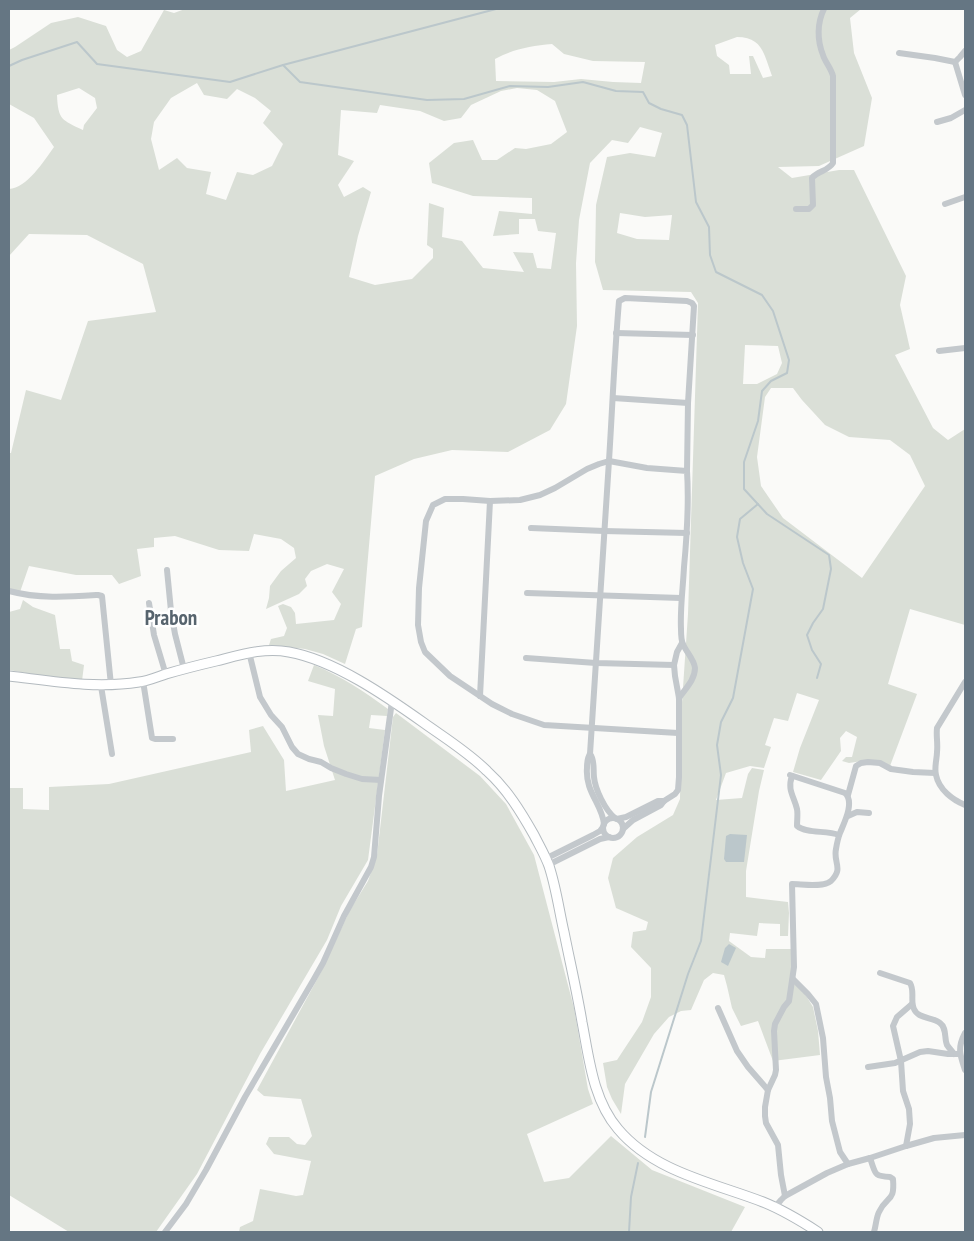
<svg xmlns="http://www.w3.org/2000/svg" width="974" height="1241" viewBox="0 0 974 1241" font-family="'PT Sans Narrow',sans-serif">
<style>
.green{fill:#dadfd7;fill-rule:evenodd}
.water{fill:#bbc7cb}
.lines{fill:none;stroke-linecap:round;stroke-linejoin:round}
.stream{stroke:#bbc7cb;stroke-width:2}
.secondary-casing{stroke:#b3babf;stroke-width:11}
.street{stroke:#c3c8cc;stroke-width:6}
.secondary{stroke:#fff;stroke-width:9}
.labels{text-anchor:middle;stroke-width:5;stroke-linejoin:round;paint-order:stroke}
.quarter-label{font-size:21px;font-weight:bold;fill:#57646e;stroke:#fff}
</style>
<rect width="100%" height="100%" fill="#fafaf8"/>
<g class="green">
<path d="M185,9h676l-11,9 4,35 18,45 -8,48 -45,20 -41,1 14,11 47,-8h15l52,106 -6,29 10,44 -15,6 38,73 15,12 17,-11v196l-55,-16 -22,75 29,10 -27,72 -21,-6 -20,3 -7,-2 4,-4h6l5,-20 -11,-6 -6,7 1,13 -20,29 -28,-8 7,-24 19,-48 -22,-7 -9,28 -14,-3 -9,27 6,2 -7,21 -14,-2 -24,7 -10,27 26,-2 6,-24 4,-6 12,2 -5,21 -13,80v26l42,5 1,11 -1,23h-8v-12l-21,-1 -2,13 -27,-3 -1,8 22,16 14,1 1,-9h25v28l14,17 8,13 5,24 2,24 -47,6 -15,-40 -17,5 -9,-18 -5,-22 -3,-11 -11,-2 -9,7 -13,30 -10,1 -12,6 -15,17 -29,50 -4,30 -9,-15 -5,-12 -4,-24 14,-3 25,-38 9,-25v-29l-20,-21 2,-15 13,-2 2,-8 -32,-14 -8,-30 5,-20 24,-21 36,-22 7,-16 1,-82 7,-103 10,-311 -7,-11 -88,-2 -8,-28 1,-57 11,-48 23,-4 25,4 7,-24 -22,-6 -12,16 -16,-3 -22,23 -11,57 -3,43 1,63 -11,78 -16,26 -42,22 -56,-2 -38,9 -39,17 -13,151 -6,2 -11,35 -22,-10 -18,-5 -36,-4 2,-6 13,-3 3,-8 -9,-22 5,-2 8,3 4,6 1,11 38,-4 7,-16 -9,-12 12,-23 -17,-5 -16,7 -6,8 2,7 -8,8 -33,15 3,-11 1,-12 11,-15 15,-13 -2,-10 -13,-9 -27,-5 -5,17 -30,-1 -44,-14 -21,2v9l-17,2 4,27 -22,8 -7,-9h-36l-47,-9 -9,26 -11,-3v-136h2l15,-63 35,10 27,-79 68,-9 -13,-48 -56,-29 -58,-1 -20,22v-67c18,-1 35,-28 45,-42l-20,-29 -25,-14v-54l6,-3 36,-24 27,-6 28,9 11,24 10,7 14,-6 23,-41 10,3zM737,37c26,0 27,18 35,39l-9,2 -10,-22h-4l2,18h-21l-1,-9 -12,-9 -2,-11zM552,44l12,10 29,7 52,1 -4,21 -28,-1 -32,-3 -27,3 -58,-1 -1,-22c18,-10 36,-13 57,-15zM197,83l7,12 23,4 10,-10 18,9 16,13 -8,12 20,21 -11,22 -19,9 -16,-3 -11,28 -20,-6 5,-22 -24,-4 -10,-10 -18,12 -8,-31 3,-17 17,-24zM79,88l16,10 2,10 -13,17 -1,5c-21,-10 -25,-10 -26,-35zM517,88l20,2 18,11 12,31 -16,12 -25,5 -11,-1 -18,12h-15l-9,-20 -19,3 -25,20 3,20 41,13 59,2v16l-33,-3 -6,25 26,-2v-15h16l3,12 18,2 -5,36 -14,-1 -4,-15 -20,-1 11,20 -41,-4 -21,-27 -20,-4 2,-29 -15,-5 -2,42 6,4v9l-21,21 -37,6 -26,-8 9,-41 13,-44 -8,-5 -19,10 -6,-12 16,-24 -16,-6 3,-45 36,3 3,-8 40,6 24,10 17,-3 10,-13 30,-14zM620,213l25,4 27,-2 -3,25 -32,-1 -20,-6zM745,345l33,1 4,17 -5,11 -20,10h-14zM771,388h22l9,12 23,25 24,12 41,3 20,15 15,31 -63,92 -79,-60 -22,-32 -4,-29 8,-60z"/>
<path d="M23,600l10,7 22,8 5,34h10l2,12 12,4 -2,16 -15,-1 -58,-10v-58l11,-3z"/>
<path d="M314,665c27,11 51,27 74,44l-1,7 -16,-1 -2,13 16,2 -17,130 -27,46 -14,34 -67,114 -63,120 -41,58h-87l-60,-37v-407h14v21l26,1v-23l60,-3 142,-32 -2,-22 14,-4 21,34 2,31 49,-11 -11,-34 -6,-31 15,1 2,-27 -27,-8z"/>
<path d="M396,713l84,63 26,28 28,51 40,153 14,81 5,15 -66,30 17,48 25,-4 42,-42 41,34 93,37 -14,25h-492l1,-5 13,-6 7,-32 36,7 7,-1 8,-34 -37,-7 -8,-10 3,-7h20l8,7 8,1 7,-9 -11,-37 -37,-3 -7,-6 63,-116 30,-64 18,-29 9,-26 16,-138z"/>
</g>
<g class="water">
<path d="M730,834l17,1 -3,27h-18l-2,-3 2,-23z"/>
<path d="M729,944l7,4 -8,18 -7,-4 4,-14z"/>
</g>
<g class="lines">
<g class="stream">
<path d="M283,65l17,17 127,18 37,-1 46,-13 38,1 35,-5 33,9 27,1 6,11 12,6 21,6 5,10 9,77 13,25 1,28 6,17 46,23 11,16 16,49 -2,13 -16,8 -9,10 -4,30 -14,41v27l23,25 62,41 2,14 -8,40 -10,14 -6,12 5,15 9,14 -4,14"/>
<path d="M9,66l13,-6 55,-18 20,22 133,18 53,-17 213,-56"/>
<path d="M645,1137l6,-45 37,-118 13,-33 20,-166 -4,-30 4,-23 12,-24 20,-109 -10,-26 -6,-26 3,-18 18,-15"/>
<path d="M629,1232l2,-35 7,-34"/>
</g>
<defs>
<path id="secondary" d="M9,676c43,5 86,13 130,6 9,-1 18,-5 27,-8 17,-5 33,-9 50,-13 24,-6 48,-14 73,-9 45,8 97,44 135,71 21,15 44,29 63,48 20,18 34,41 47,64 5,10 11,20 15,31 7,21 10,44 15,66 6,30 13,60 18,90 7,36 11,78 36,107 36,43 96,54 145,73 20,8 38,19 55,30"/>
</defs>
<use href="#secondary" class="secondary-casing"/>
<g class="street">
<path d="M899,53l36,5 20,4 5,-5 5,-6"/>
<path d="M955,62l10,33"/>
<path d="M937,122l14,-4 14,-8"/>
<path d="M945,204l20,-7"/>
<path d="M796,209h13l4,-4 -1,-27c6,-7 16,-7 21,-15v-87c-2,-8 -8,-14 -10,-21 -6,-15 -6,-32 1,-46"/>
<path d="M616,333l77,2"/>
<path d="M939,351l26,-3"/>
<path d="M613,398l75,5"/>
<path d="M531,528l73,3 83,2"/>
<path d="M167,570l4,41 4,23 9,35"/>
<path d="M9,591c30,8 58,6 89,4l4,1 9,89"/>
<path d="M527,593l154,5"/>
<path d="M149,603l5,32 12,40"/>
<path d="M249,652l11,45 11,18 11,12 10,20 6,7 11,5 12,3 10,6 15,6 16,5 19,1"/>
<path d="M526,658l70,5 78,2"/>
<path d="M143,681l9,57 3,1h18"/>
<path d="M965,682l-28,46c-1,8 1,15 0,24 0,7 -3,15 -1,23 3,15 17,25 29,30"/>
<path d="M101,686l11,68"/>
<path d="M480,696l10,-195"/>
<path d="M678,733l-134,-8 -32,-11 -20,-10 -42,-28 -25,-24 -4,-10 -3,-17 1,-37 7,-67 7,-16 12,-6h18l27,2 30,-1 20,-5 15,-7 32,-19 12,-5 10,-3 38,7 40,3c2,31 0,64 -3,96 -1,21 -4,41 -3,62 0,5 0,11 2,15 3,8 11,15 12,24 0,12 -10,21 -16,30"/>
<path d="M590,754c5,6 3,15 4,23 1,12 11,33 21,41"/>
<path d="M792,776c-5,14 2,20 5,33 1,5 0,11 0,17 10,8 29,4 42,9"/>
<path d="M848,795l8,-29 5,-3 7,-1 12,1 11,6 22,3 22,1"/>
<path d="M848,816l9,-4 12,1"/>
<circle cx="613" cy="828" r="10"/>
<path d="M617,819l9,-2 32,-16h6"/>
<path d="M604,824c-2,-20 -19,-32 -17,-56 0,-5 0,-10 3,-14 6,-93 12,-186 18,-278 4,-58 6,-117 11,-175l6,-3 62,3 5,2 2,3 -6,97 -1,68"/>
<path d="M623,829l10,-9 28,-15 3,-4 11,-7 3,-4 1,-13v-79l-4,-22 -1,-11 3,-13 5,-9"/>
<path d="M545,859l48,-24 7,-4 3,-4"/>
<path d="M548,865l52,-26 9,-2"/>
<path d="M880,973l30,10c5,8 0,18 4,26 4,10 19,8 26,14 7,5 4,15 7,22 2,3 5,6 7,9"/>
<path d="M793,979l15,15 8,10 7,34 3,39 4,21 2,23 8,31 8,12"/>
<path d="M718,1008l19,43 11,16 20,23"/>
<path d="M965,1033c-8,15 -5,22 0,37"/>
<path d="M868,1067l27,-4 25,-11 8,-1 20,3h12"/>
<path d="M906,1146l4,-22 -1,-15 -6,-18 -2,-30 -8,-35 4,-9 15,-13"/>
<path d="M870,1158l36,-12 28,-8 31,-3"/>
<path d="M785,1196l-4,-21 -3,-30 -12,-22 -1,-7v-9l3,-17 7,-15 1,-5 -2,-39 1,-7 9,-17 5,-6 5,-34 -2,-83c10,0 31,4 39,-3 13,-13 2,-18 5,-32 1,-6 2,-11 4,-16 4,-10 15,-31 5,-40l-55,-18"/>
<path d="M775,1207l6,-7 4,-4 42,-23 21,-9 22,-6c6,16 3,18 20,19l3,2c2,24 -6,16 -14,33 -3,6 -3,14 -5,20"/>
<path d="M165,1232l21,-28 20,-34 39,-73 69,-118 9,-16 21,-47 27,-49 3,-10 5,-61 13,-95"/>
</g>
<use href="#secondary" class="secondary"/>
</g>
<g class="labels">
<g class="quarter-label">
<text x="171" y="625">Prabon</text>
</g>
</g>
<rect width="974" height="1241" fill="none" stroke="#657683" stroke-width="20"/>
</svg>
